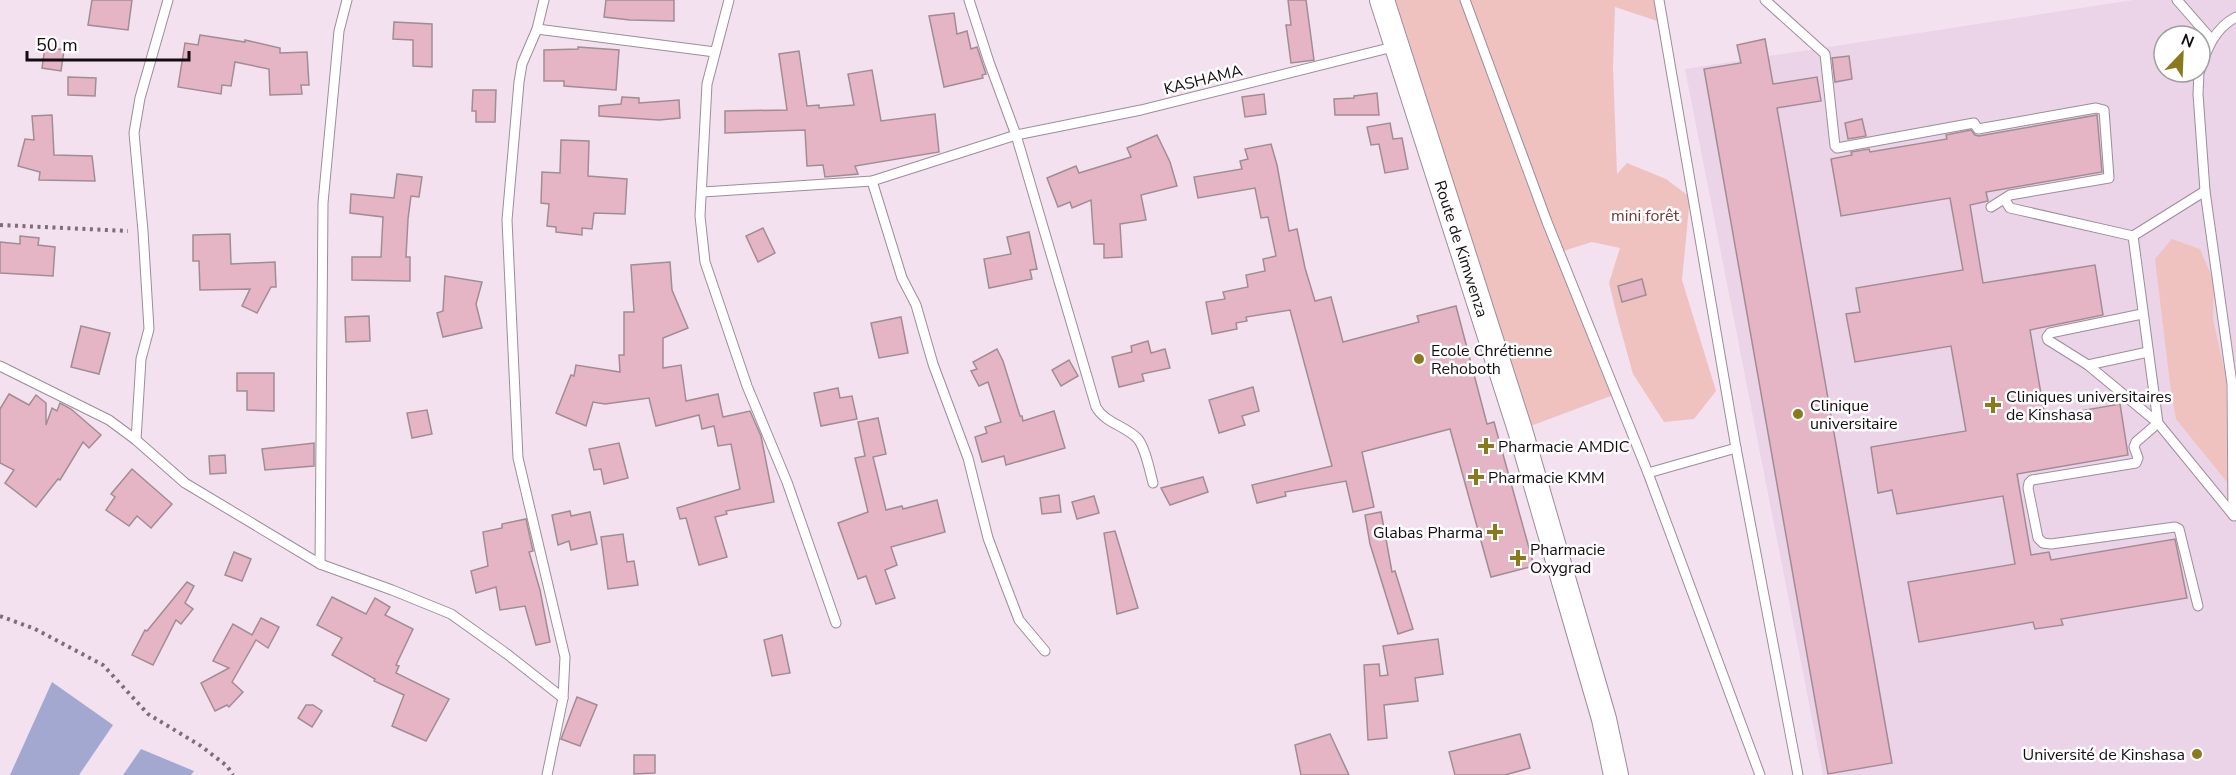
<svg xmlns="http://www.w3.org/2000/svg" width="2236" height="775" viewBox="0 0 2236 775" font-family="'Nunito Sans',sans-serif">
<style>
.built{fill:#ebd3e8;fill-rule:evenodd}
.green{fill:#efc2c0}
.water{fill:#a3a8d1}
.building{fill:#e5b5c6;stroke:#a28c93;stroke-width:1.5}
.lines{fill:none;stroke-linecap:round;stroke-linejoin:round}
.service-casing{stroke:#9d8d9b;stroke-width:11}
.tertiary-casing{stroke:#9d8d9b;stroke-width:26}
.path{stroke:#7a6f78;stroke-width:4;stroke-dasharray:3 4.5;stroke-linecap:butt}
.service{stroke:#fff;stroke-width:9}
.tertiary{stroke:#fff;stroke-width:24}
.poi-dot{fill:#8a791d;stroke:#fff;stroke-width:2}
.labels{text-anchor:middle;stroke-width:5;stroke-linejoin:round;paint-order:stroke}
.street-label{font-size:16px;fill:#130d12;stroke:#fff}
.park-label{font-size:16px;fill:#743536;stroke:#fff}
.poi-label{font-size:16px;fill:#130d12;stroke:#fff;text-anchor:start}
</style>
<rect width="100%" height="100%" fill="#f3e1f0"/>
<path class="built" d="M2133,0h103v775h-413l-138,-706zM2164,36h36v36h-36z"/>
<g class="green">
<path d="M1387,0h272l4,23 -48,-16 -2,60 4,107 10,-11 39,16 24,18 -8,83 34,111 -22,28 -30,3 -31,-48 -15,-54 -9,-37 11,-35 -28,-6 -32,10 56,142 -96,36z"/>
<path d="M2172,239l28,10 14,33 -1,37 13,59 1,104 -51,-63 -6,-35 -15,-125z"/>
</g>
<g class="water">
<path d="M52,682l61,43 -34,50h-69z"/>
<path d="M141,749l53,22 -3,4h-68z"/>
</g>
<g class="building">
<path d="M92,0h40l-4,30 -40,-5z"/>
<path d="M606,0h68v21l-44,-1 -26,-3z"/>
<path d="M1288,0h18l8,60 -23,3 -5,-38h5z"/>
<path d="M954,13l3,21 10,-3 4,18 6,-2 9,27 -4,1 1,3 -39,9 -15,-71z"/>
<path d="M394,22l38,2v43l-19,-1v-26l-20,-1z"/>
<path d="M200,35l45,7v-2l35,8v5l27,-1 2,33h-8l1,9 -32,1 -1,-26 -34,-7 -4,24 -9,-1 -1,9 -43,-7 7,-44 13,2z"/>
<path d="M1765,39l8,45 44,-7 4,24 -44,7 115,655 -64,11 -124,-705 37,-6 -4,-18z"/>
<path d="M45,47l19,3 -3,21 -19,-3z"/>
<path d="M578,47l41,3 -3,40 -52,-4v-5h-20v-31l34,-1z"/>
<path d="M799,51l8,55 12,-1v3l35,-3 -6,-31 24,-4 9,51 54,-7 4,38 -84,14 3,8 -33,3 -2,-12 -16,1 -2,-36 -80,3v-22l62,-1 -8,-56z"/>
<path d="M1849,56l3,23 -17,3 -3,-24z"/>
<path d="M68,77l28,1 -1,18 -27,-1z"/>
<path d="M473,90h23l-1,32h-19v-11h-4z"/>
<path d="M1377,93l2,22h-44l-1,-16 20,-1v-2z"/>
<path d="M1264,94l2,20 -21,3 -3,-20z"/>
<path d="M622,97l17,1v5l40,-3 1,18 -21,2 -60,-4v-10l22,-2z"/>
<path d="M52,115l2,40 38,1 3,25 -56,-1 1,-8 -22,-6 7,-27 9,1 -2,-24z"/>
<path d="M2097,115l5,57 -116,20 2,9 -18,4 13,78 112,-18 8,50 -73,15 15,87 75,-13 8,51 -111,19 14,81 18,-3 2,8 124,-21 12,59 -126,21 2,6 -28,4 -2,-7 -114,20 -11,-60 107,-18 -12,-68 -106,18 -5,-24 -14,3 -7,-46 95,-16 -15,-85 -96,16 -9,-48 14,-2 -4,-24 107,-18 -13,-72 -109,18 -10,-57 21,-4 -1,-3 18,-3 1,3 77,-13 -1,-4 25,-5 4,5 4,1z"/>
<path d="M1862,119l4,17 -18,3 -3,-16z"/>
<path d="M1390,123l3,16 9,-1 6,31 -23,4 -6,-29 -8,1 -4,-18z"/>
<path d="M1157,135l13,27 7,24 -36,9 5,25 -26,4 2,33 -18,1v-14h-10l-3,-44 -19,8 -2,-6 -12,5 -11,-29 29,-12 3,7 52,-16 -4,-9z"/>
<path d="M561,140l28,1 -1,35 39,3 -2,35 -31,-1 -2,16 -10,-1v7l-26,-3v-5l-9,-1 2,-22 -8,-1 1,-31 18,1z"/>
<path d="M1271,144l6,21 12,66 8,-2 8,39 10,33 16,-4 12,45 76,-20 -2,-6 39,-10 31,118 7,-2 40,144 -43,11 -41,-148 -88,23 12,55 -21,5 -7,-31 -61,11 1,4 -29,7 -5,-18 80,-19 -42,-156 -44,7 1,4 -11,2 1,6 -25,5 -6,-32 19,-3 -2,-7 25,-5 -2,-12 19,-4 -2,-12 13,-3 -8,-39 -7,1 -6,-30 -57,10 -4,-21 48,-8 -2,-8 8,-2 -3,-10z"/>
<path d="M397,174l25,3 -3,20 -8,-1 -3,23 -2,38h4v24l-58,-1v-23h29l2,-40 -33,-4 1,-19 43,4z"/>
<path d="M763,228l12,25 -17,9 -12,-26z"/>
<path d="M1029,232l8,37 -7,1 2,9 -43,9 -5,-29 27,-5 -4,-17z"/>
<path d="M230,234l1,30 44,-2 1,25h-5l-14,26 -15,-7 8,-17 -50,1 -1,-29h-6v-26z"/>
<path d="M20,236l19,2 -1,7 17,2 -2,29 -53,-3v-31l20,2z"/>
<path d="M670,262l2,28 16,38 -25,10v30l18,-3 5,36 32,-7 5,23 27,-6 11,25 13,66 -48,9 1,3 -12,3 12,40 -28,8 -13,-47 -6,1 -3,-11 63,-19 -9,-45 -13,2 -4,-20 -12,3 -3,-14 -43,11 -7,-28 -44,6 -12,-2 -7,24 -30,-13 15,-38 3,1 2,-11 44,7 -1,-17h5v-43h10l-3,-47z"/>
<path d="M445,276l37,6 -6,22 6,24 -39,9 -6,-24 6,-2z"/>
<path d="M1642,279l4,16 -24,7 -4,-16z"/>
<path d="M369,316l1,25 -24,1 -1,-25z"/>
<path d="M901,317l7,36 -29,5 -8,-35z"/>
<path d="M81,326l29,7 -11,41 -28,-7z"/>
<path d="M1148,341l3,12 14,-4 5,19 -28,6 2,7 -25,6 -7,-30 20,-5 -1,-6z"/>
<path d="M997,349l6,12 17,55h2l1,5 31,-10 11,37 -59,17 -2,-9 -22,6 -7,-25 12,-4 -2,-6 16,-5 -13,-40 -9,4 -8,-15 6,-2 -4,-7z"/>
<path d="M1069,360l9,16 -17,10 -9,-16z"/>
<path d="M237,373h37v38l-27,-1v-19h-10z"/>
<path d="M1253,387l6,24 -17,5 3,9 -26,8 -10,-33z"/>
<path d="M838,388l2,10 12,-2 5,23 -36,7 -7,-33z"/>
<path d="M9,394l20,11 7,-10 10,8v22l6,-17 5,3 3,-8 11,6 30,26 -12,13 -6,-6 -23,38 -2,-1 -22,28 -31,-24 9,-13 -14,-7v-54z"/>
<path d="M427,410l5,24 -20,4 -5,-25z"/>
<path d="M878,418l8,36 -13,3 13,53 16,-4 1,3 34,-9 8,32 -54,15 6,18 -12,5 10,28 -19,6 -10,-28 -8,3 -20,-56 30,-11 -13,-54 10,-2 -7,-34z"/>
<path d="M314,443v23l-49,4 -3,-21z"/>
<path d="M619,443l9,35 -24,6 -3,-15 -7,1 -5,-21z"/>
<path d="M225,455l1,18 -16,1 -1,-18z"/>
<path d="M132,469l40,35 -21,24 -14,-12 -8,10 -23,-16 9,-13 -4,-3z"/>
<path d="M1203,477l5,15 -38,13 -9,-17z"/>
<path d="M1059,495l2,17 -19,2 -2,-16z"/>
<path d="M1094,496l5,17 -22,6 -5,-17z"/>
<path d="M570,511l1,5 19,-4 7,32 -26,6 -2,-9 -11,4 -6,-30z"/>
<path d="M1381,512l11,60 3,-1 18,58 -15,5 -28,-90 -5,-29z"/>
<path d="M526,519l7,32 -4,1 11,38 10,52 -14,3 -11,-39 -25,4 -4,-23 -20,6 -5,-22 17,-5 -5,-34 19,-4v-4z"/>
<path d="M1115,531l23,77 -21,6 -13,-81z"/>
<path d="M623,534l4,28 7,-1 4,24 -30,4 -7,-52z"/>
<path d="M234,552l17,7 -9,22 -17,-6z"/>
<path d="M187,582l7,4 -9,17 8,6 -12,15 -5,-4 -23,45 -21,-10 13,-25 2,1z"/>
<path d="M332,597l34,17 9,-16 15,9 -5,8 28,14 -17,36 3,1 -3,7 53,26 -23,42 -34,-15 12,-31 -30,-14 1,-2 -43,-24 10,-17 -25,-13z"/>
<path d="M261,618l18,9 -11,21 -12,-8 -24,42 11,10 -14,15 -2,-2 -12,6 -14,-28 28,-15 -16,-7 20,-37 19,11z"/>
<path d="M782,635l8,38 -18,3 -8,-36z"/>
<path d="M1438,639l5,35 -28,4 3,23 -34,4 3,33 -19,2 -4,-75 15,-1 1,12 8,-1 -5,-29z"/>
<path d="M577,697l20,8 -17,41 -19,-7z"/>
<path d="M306,705h7l9,6 -10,16 -14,-9z"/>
<path d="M1330,734l19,41h-48l-6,-30z"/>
<path d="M1520,734l10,34 -25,7h-50l-6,-23z"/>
<path d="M634,755h21v18l-21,1z"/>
</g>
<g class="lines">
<defs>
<g id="service">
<path d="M544,0l-7,29 -15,35 -3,18 -12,138 11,238 47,199 -2,41 -16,77"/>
<path d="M729,0l-22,84 -7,132 5,46 42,124 40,96 49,141"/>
<path d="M969,0l20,62 27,73 80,272c8,15 29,19 41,31 8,8 13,34 16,45"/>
<path d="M1465,0l82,222 101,251 112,302"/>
<path d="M1659,0l77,448 62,327"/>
<path d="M1765,0l60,54 10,92 2,2 137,-25 4,6 118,-21 8,2 5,68 -99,17 -19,12"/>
<path d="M2177,0l35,40"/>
<path d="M537,29l178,23"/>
<path d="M2200,70c7,-22 15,-42 36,-53"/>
<path d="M2199,72l-1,22 7,97 27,193 1,131"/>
<path d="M872,181l30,97 14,27 17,59 35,94 20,80 16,43 15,39 26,31"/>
<path d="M703,192l169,-11 144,-46 125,-25 256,-64"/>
<path d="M2005,200l5,8 123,28 72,-45"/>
<path d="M2133,236l25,187 76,93"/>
<path d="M2142,314l-92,19 -3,4 1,3 40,25 70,58 -22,19 -2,5 4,11 -2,5 -104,17 -3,3 -1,5 10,50 5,5 8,1 124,-17 4,2 19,77"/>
<path d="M2088,365l60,-13"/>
<path d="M0,366l109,54 27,20 49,43 135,81 72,26 59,24 56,40 56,44"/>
<path d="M136,440l5,-81 8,-30 -6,-98 -9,-98 6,-35 28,-98"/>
<path d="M1648,473l88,-25"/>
<path d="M320,564l3,-361 16,-172 8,-31"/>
</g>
<g id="tertiary">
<path id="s1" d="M1382,0l138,430 84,289 12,56"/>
</g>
</defs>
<use href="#service" class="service-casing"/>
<use href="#tertiary" class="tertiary-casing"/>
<g class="path">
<path d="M0,225l128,6"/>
<path d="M0,616l35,13 68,36 45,49 53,32 26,20 6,9"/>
</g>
<use href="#service" class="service"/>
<use href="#tertiary" class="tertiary"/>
</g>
<g class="poi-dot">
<circle cx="1419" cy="359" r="6"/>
<path d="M1990 396h6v6h6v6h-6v6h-6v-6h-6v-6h6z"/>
<circle cx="1798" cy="414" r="6"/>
<path d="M1483 437h6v6h6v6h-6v6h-6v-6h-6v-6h6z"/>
<path d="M1473 468h6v6h6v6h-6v6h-6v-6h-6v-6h6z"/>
<path d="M1492 523h6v6h6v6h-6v6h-6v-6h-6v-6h6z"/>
<path d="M1515 549h6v6h6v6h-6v6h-6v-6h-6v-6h6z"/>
<circle cx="2197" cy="754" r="6"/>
</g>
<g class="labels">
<g class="street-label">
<text transform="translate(1203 79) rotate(-14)" y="6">KASHAMA</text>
<text dy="6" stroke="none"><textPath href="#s1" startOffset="261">Route de Kimwenza</textPath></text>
</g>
<g class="park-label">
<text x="1645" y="221">mini forêt</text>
</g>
<g class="poi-label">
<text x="1431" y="356">Ecole Chrétienne<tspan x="1431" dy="18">Rehoboth</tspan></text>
<text x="2006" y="402">Cliniques universitaires<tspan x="2006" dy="18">de Kinshasa</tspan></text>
<text x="1810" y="411">Clinique<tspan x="1810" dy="18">universitaire</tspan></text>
<text x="1498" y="452">Pharmacie AMDIC</text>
<text x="1488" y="483">Pharmacie KMM</text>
<text x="1483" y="538" text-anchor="end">Glabas Pharma</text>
<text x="1530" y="555">Pharmacie<tspan x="1530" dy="18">Oxygrad</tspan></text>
<text x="2185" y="760" text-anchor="end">Université de Kinshasa</text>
</g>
</g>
<g transform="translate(2182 54) rotate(23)"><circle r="28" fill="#ffffff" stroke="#a19ea0" stroke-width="1.5"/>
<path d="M0-4.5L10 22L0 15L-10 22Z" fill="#8a791d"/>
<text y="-9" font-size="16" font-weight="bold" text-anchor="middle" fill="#130d12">N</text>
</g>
<path d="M27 51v9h162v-9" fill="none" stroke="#130d12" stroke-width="3"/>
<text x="36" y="51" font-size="18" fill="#130d12" stroke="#ffffff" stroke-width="4.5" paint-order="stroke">50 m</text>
</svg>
